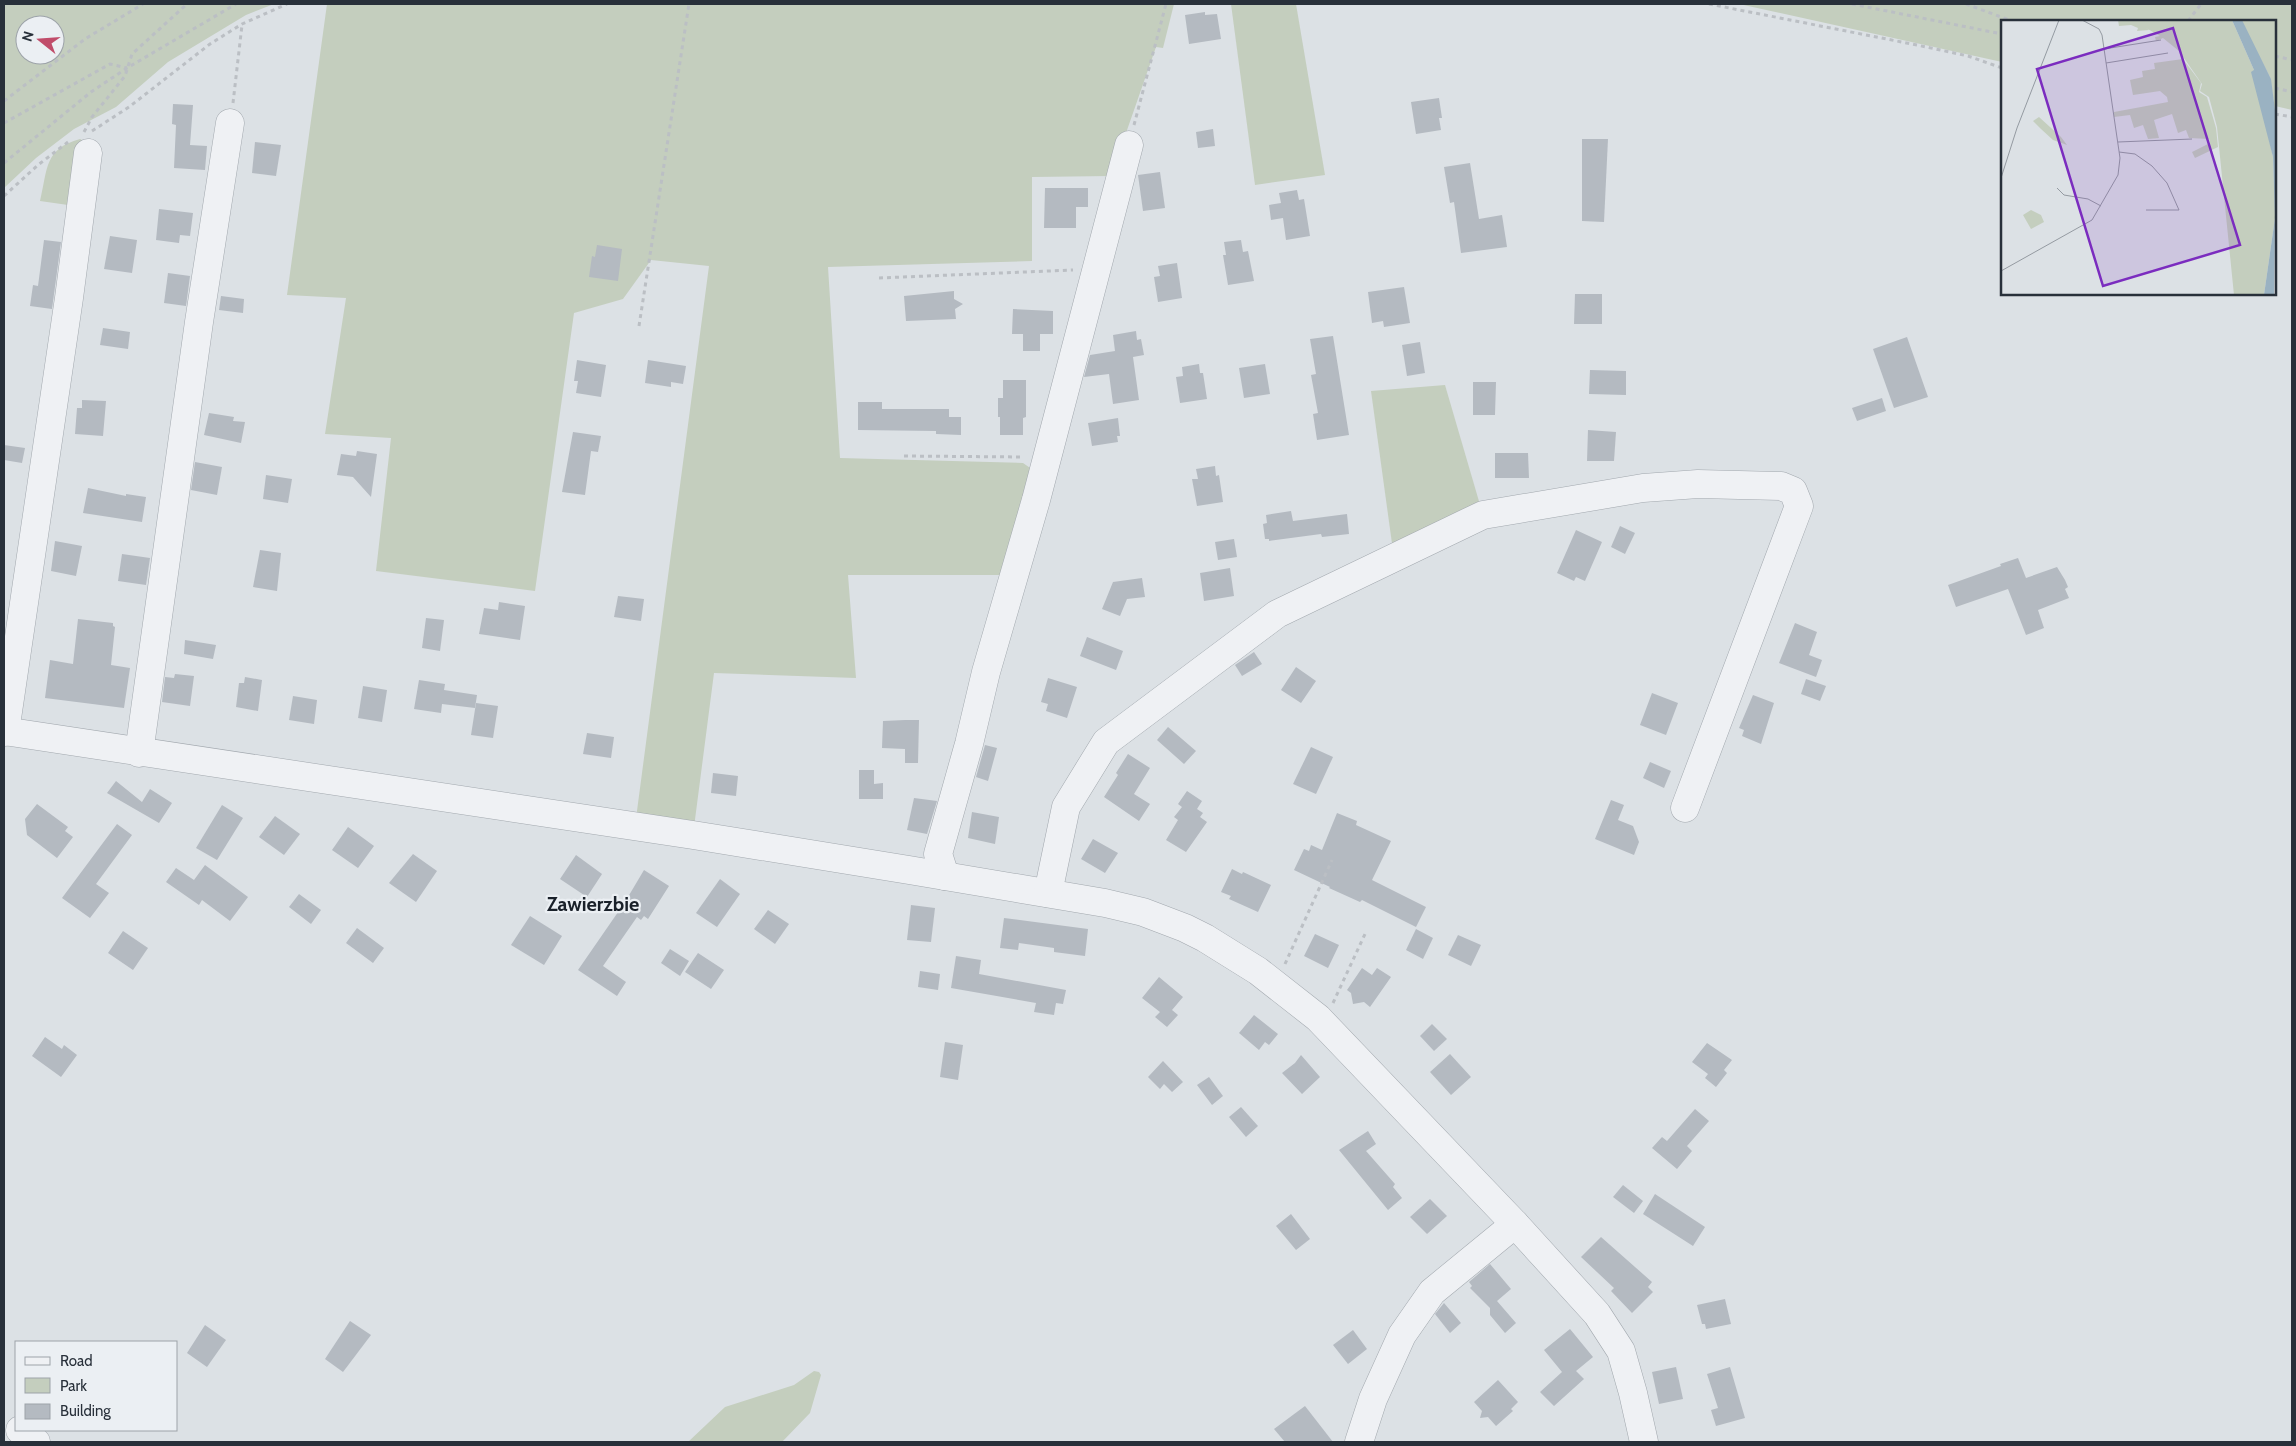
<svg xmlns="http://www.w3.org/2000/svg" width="2296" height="1446" viewBox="0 0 2296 1446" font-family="Cabin,sans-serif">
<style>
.green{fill:#c4cebe;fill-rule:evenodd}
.building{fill:#b4bac1}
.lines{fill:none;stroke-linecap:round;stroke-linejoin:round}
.minor-casing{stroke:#a2a8ae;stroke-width:29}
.path{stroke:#bbbfc4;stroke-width:3;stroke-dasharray:4 4;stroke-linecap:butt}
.minor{stroke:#eff1f4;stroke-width:28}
.labels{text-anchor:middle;stroke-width:4.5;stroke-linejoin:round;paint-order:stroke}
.neighbourhood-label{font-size:20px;font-weight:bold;fill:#1a212a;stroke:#ebeff3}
.inset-road{fill:none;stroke:#949aa1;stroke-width:1}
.view{fill:#7b2cbf;fill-opacity:0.15;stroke:#7b2cbf;stroke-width:2.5}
.inset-edge{fill:none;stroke:#28303a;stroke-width:2.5}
</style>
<rect width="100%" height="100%" fill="#dce1e5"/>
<g class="green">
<path d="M4,4h270l-28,11 -78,47 -52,45 -42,22 -38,29 -32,30zM25,25h30v30h-30z"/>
<path d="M327,4h847l-11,44 -7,-1 -45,129 -79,1v84l-204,6 12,191 183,5 13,9 -31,103h-157l8,103 -142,-5 -21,162 -58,-9 74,-560 -58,-6 -28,39 -49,14 -39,278 -159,-20 15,-133 -66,-4 21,-136 -59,-3z"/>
<path d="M1231,4h65l29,171 -70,10z"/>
<path d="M1739,4h553v106l-17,-4v-85h-273v41z"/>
<path d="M80,139l7,4 -5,64 -42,-6c8,-33 4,-52 40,-62z"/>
<path d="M1445,385l38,130 -89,43 -23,-167z"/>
<path d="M814,1371l5,1 2,3 -11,38 -28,29h-94l37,-35 69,-22z"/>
</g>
<g class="building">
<path d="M1205,12v3l12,-1 4,25 -32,5 -4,-29z"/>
<path d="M1439,98l3,20h-3l2,12 -25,4 -5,-32z"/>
<path d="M173,104l20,1 -3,40 17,1 -2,24 -31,-2 2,-43 -4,-1z"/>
<path d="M1213,129l2,17 -17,2 -2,-16z"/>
<path d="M1582,139h26l-4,83 -22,-1z"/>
<path d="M255,142l26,3 -5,31 -24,-3z"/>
<path d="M1470,163l9,56 23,-4 5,32 -46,6 -7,-51 -4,1 -6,-36z"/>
<path d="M1160,172l5,36 -22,3 -5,-36z"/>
<path d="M1045,188h43v19h-12v21h-32z"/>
<path d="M1297,190l2,10 5,-1 6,37 -24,4 -3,-22 -12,2 -2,-15 12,-2 -2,-10z"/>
<path d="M159,209l34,4 -3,23 -10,-1 -1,8 -23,-3z"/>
<path d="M110,236l27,4 -5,33 -28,-4z"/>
<path d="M44,240l17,2 -9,67 -22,-3 3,-21 5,1z"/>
<path d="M1241,240l2,12 5,-1 6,30 -26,4 -5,-30h3l-2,-13z"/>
<path d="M597,245l25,4 -4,32 -29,-4 3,-21 3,1z"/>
<path d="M1177,263l5,35 -24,4 -4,-25 6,-1 -2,-10z"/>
<path d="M168,273l22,3 -4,30 -22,-3z"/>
<path d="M1404,287l6,36 -26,4 -1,-6 -11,2 -4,-31z"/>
<path d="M954,291v8l9,5 -8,5 1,10 -50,2 -2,-25z"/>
<path d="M1575,294h27v30h-28z"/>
<path d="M221,296l23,3 -1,14 -24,-3z"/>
<path d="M1013,309l40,2v23h-13v17h-17v-17h-11z"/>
<path d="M103,328l27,4 -2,17 -28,-4z"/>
<path d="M1136,331l1,9 4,-1 3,16 -11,2 6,43 -26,4 -4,-30 -25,3 6,-22 25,-4 -2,-16z"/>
<path d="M1333,336l16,99 -32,5 -4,-26 5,-1 -7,-38 5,-1 -6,-35z"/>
<path d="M1907,337l21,60 -34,11 -21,-59z"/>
<path d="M1420,342l5,31 -18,3 -5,-31z"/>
<path d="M577,360l29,5 -5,32 -25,-4 2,-12h-4z"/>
<path d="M648,360l38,6 -3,18 -12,-2v5l-26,-4z"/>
<path d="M1199,364l1,9h3l4,26 -27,4 -4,-26 7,-1 -1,-9z"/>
<path d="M1265,364l5,30 -26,4 -5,-30z"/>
<path d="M1590,370l36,1v24l-37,-1z"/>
<path d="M1003,380h23v37l-3,1v17h-23v-18h-2v-19h5z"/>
<path d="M1473,382h23l-1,33h-22z"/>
<path d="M1882,398l4,13 -29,10 -5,-13z"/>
<path d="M82,400l24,1 -3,35 -28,-2 2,-26h5z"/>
<path d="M858,402h24v7h67v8h12v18l-25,-1v-3l-78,-1z"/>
<path d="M209,413l25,4 -1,4 12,1 -4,21 -37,-8z"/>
<path d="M1118,418l2,18h-3l1,6 -26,4 -4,-23z"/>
<path d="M1588,430l28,2 -2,29h-27z"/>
<path d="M573,432l28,4 -3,16 -7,-1 -6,44 -23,-3z"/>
<path d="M4,445l21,3 -3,15 -18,-3z"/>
<path d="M357,451l20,3 -6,43 -18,-20 -16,-2 4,-21 15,2z"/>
<path d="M1495,453h33l1,25h-34z"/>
<path d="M195,462l27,5 -5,28 -26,-5z"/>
<path d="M1215,466l1,10 3,-1 4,27 -26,4 -5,-27h6l-2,-10z"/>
<path d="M266,475l26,4 -4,24 -25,-4z"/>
<path d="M88,488l38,8v-2l20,3 -4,25 -59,-9z"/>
<path d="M1291,511l2,10 54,-7 2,20 -27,3 -1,-3 -52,7v-2h-4l-2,-15 4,-1 -1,-8z"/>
<path d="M1620,526l15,7 -10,21 -14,-7z"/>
<path d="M1576,530l26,12 -17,39 -9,-4 -2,4 -17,-8z"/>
<path d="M1234,539l3,18 -19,3 -3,-18z"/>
<path d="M55,541l27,5 -6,30 -25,-5z"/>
<path d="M260,550l21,3 -4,38 -24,-4z"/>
<path d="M122,554l28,4 -4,27 -28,-4z"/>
<path d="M2018,558l8,20 31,-11 8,13 3,7 -3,2 4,9 -31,12 6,18 -18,7 -18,-46 -52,18 -8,-22 53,-19 -1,-2z"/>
<path d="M1230,568l4,28 -30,5 -4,-28z"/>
<path d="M1142,578l3,19 -18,2 -7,17 -18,-7 11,-27z"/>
<path d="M618,596l26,3 -3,22 -27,-4z"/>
<path d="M499,602l26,4 -5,34 -41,-6 5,-26 14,2z"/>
<path d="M426,618l18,2 -4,31 -18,-3z"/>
<path d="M78,619l35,4v3l2,1 -4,38 19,3 -6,40 -79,-10 5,-38 23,4z"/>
<path d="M1795,623l22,9 -8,23 13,5 -6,17 -37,-14z"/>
<path d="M1087,637l36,14 -7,19 -36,-14z"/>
<path d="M185,640l31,5 -3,14 -29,-5z"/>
<path d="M1254,652l8,12 -20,12 -7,-11z"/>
<path d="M1296,667l20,14 -15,22 -20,-13z"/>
<path d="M175,674l19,2 -4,30 -28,-4 3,-25 9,1z"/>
<path d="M245,677l17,3 -4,31 -22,-4 3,-24h5z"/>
<path d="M1048,678l29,9 -10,31 -21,-7 2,-7 -7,-2z"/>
<path d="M1806,679l20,7 -6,15 -19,-7z"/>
<path d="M419,680l26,4 -1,6 33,5 -2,13 -33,-4 -1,9 -27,-4z"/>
<path d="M363,686l24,4 -5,32 -24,-4z"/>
<path d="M1652,693l26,10 -12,32 -26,-10z"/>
<path d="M1753,695l21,8 -13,41 -19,-8 2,-6 -5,-2z"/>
<path d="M293,696l24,4 -3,24 -25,-4z"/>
<path d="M476,703l22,3 -5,32 -22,-3z"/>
<path d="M905,720h14l-1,43h-13v-14l-23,-1 1,-27z"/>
<path d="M1168,727l28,24 -12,13 -27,-24z"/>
<path d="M587,733l27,4 -3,21 -28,-4z"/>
<path d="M985,745l12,3 -9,33 -12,-4z"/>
<path d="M1311,747l22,10 -17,37 -23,-10z"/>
<path d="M1128,754l22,14 -16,26 16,10 -11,17 -35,-24 14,-22 -2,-2z"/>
<path d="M1650,762l21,9 -7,17 -21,-10z"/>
<path d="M859,770h15v14l9,-1v16h-24z"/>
<path d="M713,773l25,3 -2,20 -25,-3z"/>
<path d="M116,781l26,21 8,-13 22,14 -13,20 -52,-30z"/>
<path d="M1187,791l15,10 -5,8 6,4 -3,4 7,5 -21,30 -20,-12 12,-20 -4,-3 8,-10 -4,-3z"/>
<path d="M914,798l23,3 -10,33 -20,-4z"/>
<path d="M1611,800l13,5 -6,15 15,6 6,16 -5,13 -39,-16z"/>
<path d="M37,804l31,23 -3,4 8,6 -16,21 -30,-23 -2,-16z"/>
<path d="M222,805l21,13 -26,42 -21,-12z"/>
<path d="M972,812l27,5 -4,27 -27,-6z"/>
<path d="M1337,813l20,8 -1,4 35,16 -19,39 54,27 -10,20 -54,-27 -2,2 -31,-14 1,-1 -36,-17 10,-21 5,2 2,-6 11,5z"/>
<path d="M275,816l25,18 -16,21 -25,-18z"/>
<path d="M117,824l15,11 -36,49 13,9 -19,25 -28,-20z"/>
<path d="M348,827l26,19 -16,22 -26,-18z"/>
<path d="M1093,839l25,14 -13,20 -24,-14z"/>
<path d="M413,854l24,17 -21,31 -27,-19z"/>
<path d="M576,855l26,19 -15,23 -27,-18z"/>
<path d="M205,865l43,32 -18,24 -28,-21 -3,5 -33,-23 10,-14 18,12z"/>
<path d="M1232,869l10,5 1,-2 28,13 -13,27 -29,-13 2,-3 -10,-4z"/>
<path d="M644,870l25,16 -21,33 -4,-3 -3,4 -4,-3 -34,49 23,16 -9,14 -39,-26 47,-68z"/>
<path d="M720,879l20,15 -23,33 -21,-14z"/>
<path d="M299,894l22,16 -10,14 -22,-17z"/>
<path d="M911,905l24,3 -4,34 -24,-2z"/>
<path d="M768,910l21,14 -14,20 -21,-15z"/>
<path d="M530,916l32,20 -18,29 -33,-20z"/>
<path d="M1004,918l84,11 -3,27 -31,-4v-4l-35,-5 -1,7 -18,-2z"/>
<path d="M357,928l27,20 -11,15 -27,-20z"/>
<path d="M1416,929l17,9 -10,21 -17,-9z"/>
<path d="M123,931l25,17 -15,22 -25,-17z"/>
<path d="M1315,934l24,11 -11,23 -24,-12z"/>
<path d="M1458,935l23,10 -10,21 -23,-11z"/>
<path d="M670,949l19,12 -9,15 -19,-13z"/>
<path d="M698,953l26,17 -13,19 -26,-17z"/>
<path d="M956,956l25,4 -2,14 87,16 -3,14 -7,-1 -2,12 -20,-3 2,-9 -85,-15z"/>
<path d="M1362,968l10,7 5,-7 14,9 -21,30 -6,-5 -11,2 -2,-11 -4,-3z"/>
<path d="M920,971l20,3 -2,16 -20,-3z"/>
<path d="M1159,977l24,20 -11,13 6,5 -11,12 -12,-10 5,-5 -18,-14z"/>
<path d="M1254,1015l24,19 -9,11 -4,-3 -6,8 -20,-17z"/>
<path d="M1432,1024l15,15 -13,12 -14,-15z"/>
<path d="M45,1037l17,12 2,-4 13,10 -16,22 -29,-21z"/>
<path d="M945,1042l18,3 -5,35 -18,-3z"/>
<path d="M1707,1043l25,17 -8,10 3,3 -11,14 -11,-9 3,-4 -16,-12z"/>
<path d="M1450,1054l21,23 -20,18 -21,-23z"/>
<path d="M1301,1055l19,22 -18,17 -20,-21 13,-10z"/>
<path d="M1163,1061l20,21 -11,10 -8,-8 -4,5 -12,-12z"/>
<path d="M1209,1077l14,19 -11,9 -15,-20z"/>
<path d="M1241,1107l17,19 -12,11 -17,-20z"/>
<path d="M1695,1109l14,12 -22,25 5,5 -15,18 -25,-21 10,-11 5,4z"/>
<path d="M1368,1131l8,13 -10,7 29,33 -2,3 9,11 -14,12 -49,-60z"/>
<path d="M1623,1185l20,16 -9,12 -21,-16z"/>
<path d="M1655,1194l50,33 -12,19 -50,-32z"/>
<path d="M1430,1199l17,17 -20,18 -17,-17z"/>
<path d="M1291,1214l19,25 -14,11 -20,-24z"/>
<path d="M1601,1237l51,45 -4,5 5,5 -21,21 -21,-22 3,-3 -33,-31z"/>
<path d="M1490,1264l21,25 -14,12 19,22 -11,10 -15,-18v-7l-20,-20 2,-2 -3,-4z"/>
<path d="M1725,1299l6,25 -25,5 -1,-5h-3l-5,-19z"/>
<path d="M1444,1303l17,20 -11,10 -15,-19z"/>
<path d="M350,1321l21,14 -28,37 -18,-13z"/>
<path d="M205,1325l21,15 -19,27 -20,-14z"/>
<path d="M1570,1329l23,28 -17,14 8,8 -30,27 -14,-14 22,-20 -18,-22z"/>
<path d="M1353,1330l14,19 -19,15 -15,-19z"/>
<path d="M1676,1367l7,32 -24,5 -7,-32z"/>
<path d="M1730,1367l15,51 -29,8 -5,-16 7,-2 -11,-34z"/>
<path d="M1498,1380l20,22 -7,7 2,2 -17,15 -8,-9 -8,1 2,-7 -8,-9z"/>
<path d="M1305,1406l28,36h-48l-11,-13z"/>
</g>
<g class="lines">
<defs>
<g id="minor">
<path d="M4,731l689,104 216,35 196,33 38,9 42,16 20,10 53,33 60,47 197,206 82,90 24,37 12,42 11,49"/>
<path d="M5,732l64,-434 19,-145"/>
<path d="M139,753l60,-431 31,-199"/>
<path d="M945,876l-7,-22 31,-110 17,-72 50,-172 93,-355"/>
<path d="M1048,893l18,-86 40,-65 171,-128 206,-99 160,-27 55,-4 83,2 12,5 6,15 -114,302"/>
<path d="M20,1430l16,12"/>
<path d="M1359,1442l14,-43 29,-64 30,-43 83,-68"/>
</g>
</defs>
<use href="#minor" class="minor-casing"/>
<g class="path">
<path d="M1709,4l208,41 51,11 34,12"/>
<path d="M1852,4l150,30"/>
<path d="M1966,4l46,17"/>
<path d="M2188,21l13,-17"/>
<path d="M2275,56l17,4"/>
<path d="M2275,88l17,4"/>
<path d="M4,101l81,-62 58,-35"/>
<path d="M233,103l9,-78"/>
<path d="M2275,114l17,3"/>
<path d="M4,123l106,-59 17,4"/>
<path d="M1134,125l32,-121"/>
<path d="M92,131l37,-24 81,-63 32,-20 45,-20"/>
<path d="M84,132l8,-15 33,-41 7,-22 55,-50"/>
<path d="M4,163l87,-71 36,-24 109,-64"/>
<path d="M4,196l34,-31 30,-23"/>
<path d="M879,278l194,-8"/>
<path d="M639,326l50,-322"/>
<path d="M904,456l120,1"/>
<path d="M1285,964l47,-104"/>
<path d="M1333,1003l32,-69"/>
</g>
<use href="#minor" class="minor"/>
</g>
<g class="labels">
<g class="neighbourhood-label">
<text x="593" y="911">Zawierzbie</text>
</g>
</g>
<g transform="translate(2001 20)">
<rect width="275" height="275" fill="#dce1e5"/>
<path d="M117,0h114l22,50 19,87 2,61 -11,77h-30l-17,-168 -8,-30 -9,-6 2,-7 -23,-33 -16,-13 -7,3 -1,-4 5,-1 -14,-8 3,2 -12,1 1,-3 -7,-3 -12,1zM275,0v98l-6,-41 -29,-56zM182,39l18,24 -2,9 8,5 9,31 2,19 -23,11 -3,-6 18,-9 -1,-4 -20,-1 -3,-8 -8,3 -6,-19 -18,6 5,18 -11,1 -5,-14 -9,3 -4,-13 -16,2v-5l54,-10 -1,-5 -7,-6 -27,4 -3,-15 13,-3 -1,-6 13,-2 -1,-6zM38,97l22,20 6,8 -14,-5 -12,-11 -8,-8zM30,190l10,5 3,7 -13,7 -8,-14z" fill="#c4cebe"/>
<path d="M231,0h10l29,59 5,39 -2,177h-10l11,-77 -2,-61 -22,-85 3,-2z" fill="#9ab2c2"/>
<path class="inset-road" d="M103,29l57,-9M105,43l62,-10M117,122l74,-3M118,132l16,2 17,12 15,17 12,27h-33M0,158l16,-50 42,-108M56,168l7,7 24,4 13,7M0,251l91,-51 26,-45 2,-17 -18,-123 -3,-6 -17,-9"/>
<path class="view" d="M172,8l67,217 -137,41 -66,-217z"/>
<rect width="275" height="275" class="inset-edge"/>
</g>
<rect width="2296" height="1446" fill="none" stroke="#28303a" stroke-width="10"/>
<rect x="15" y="1341" width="162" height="90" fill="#ebeff3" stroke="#9da3a9"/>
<rect x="25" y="1357" width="25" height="8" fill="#eff1f4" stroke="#9da3a9"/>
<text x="60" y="1366" font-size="15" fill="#28303a">Road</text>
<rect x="25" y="1378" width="25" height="15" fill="#c4cebe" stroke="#9da3a9"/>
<text x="60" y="1391" font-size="15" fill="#28303a">Park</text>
<rect x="25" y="1404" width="25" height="15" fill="#b4bac1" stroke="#9da3a9"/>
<text x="60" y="1416" font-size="15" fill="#28303a">Building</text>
<g transform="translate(40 40) rotate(287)"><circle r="24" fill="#ebeff3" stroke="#9da3a9"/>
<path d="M0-4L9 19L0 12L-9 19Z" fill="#c04c6a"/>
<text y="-8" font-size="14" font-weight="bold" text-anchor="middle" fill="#28303a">N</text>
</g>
</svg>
